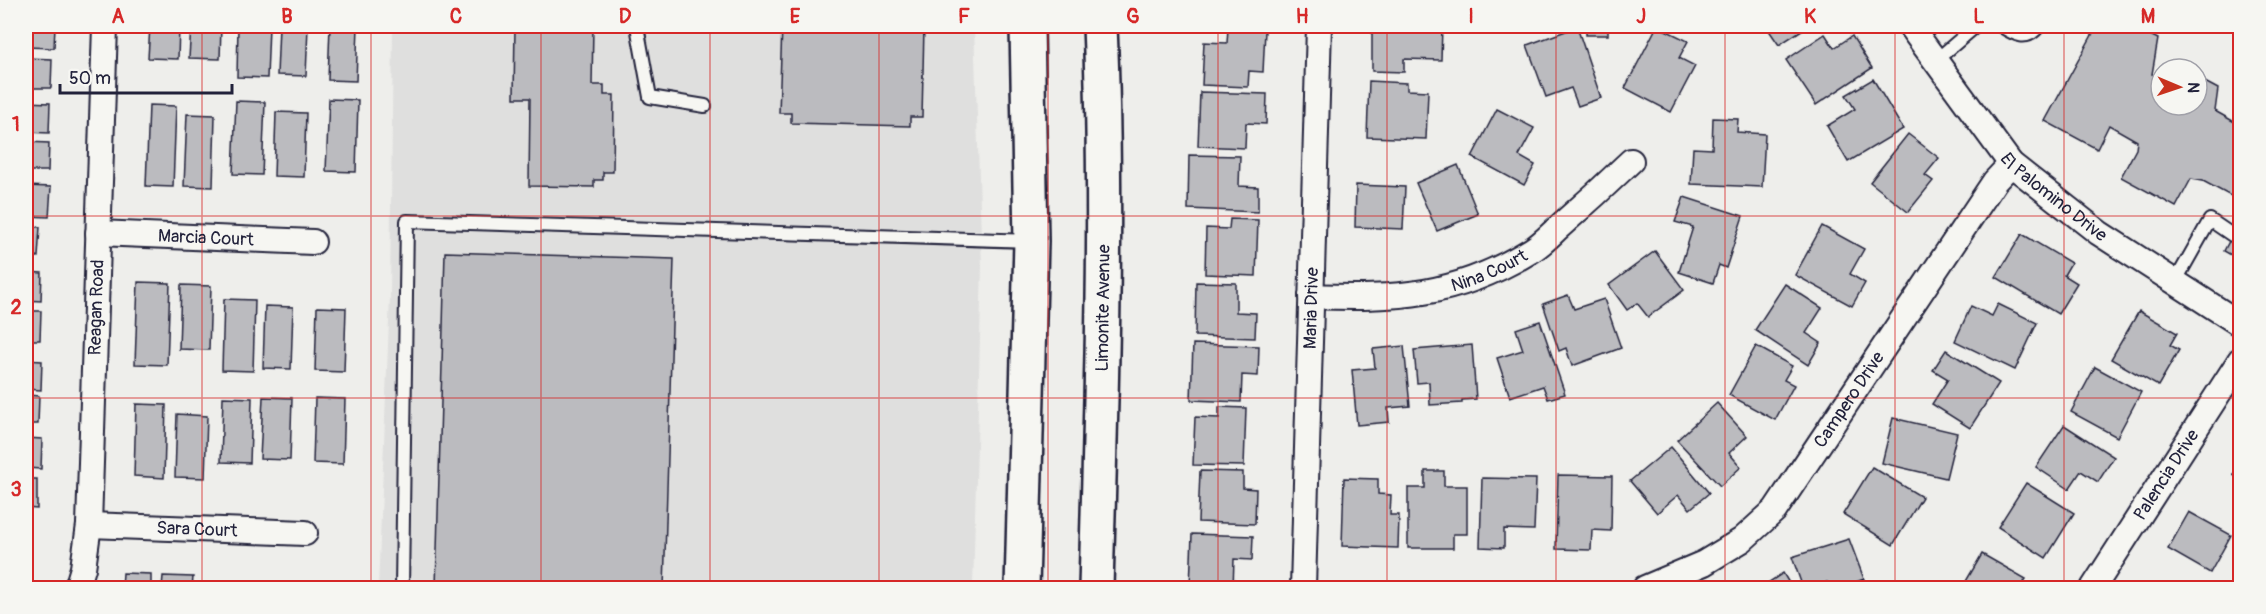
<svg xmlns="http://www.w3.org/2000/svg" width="2266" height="614" viewBox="0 0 2266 614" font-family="Pangolin,sans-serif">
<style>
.built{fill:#dfdfde}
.building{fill:#bbbbbf;stroke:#22223b;stroke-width:1.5}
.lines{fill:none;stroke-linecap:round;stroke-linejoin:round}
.service-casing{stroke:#22223b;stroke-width:16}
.minor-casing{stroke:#22223b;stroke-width:28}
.primary-casing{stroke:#22223b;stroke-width:38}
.service{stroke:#f6f6f2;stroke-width:12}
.minor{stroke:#f6f6f2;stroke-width:24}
.primary{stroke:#f6f6f2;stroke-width:33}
.grid{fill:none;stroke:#d62828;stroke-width:1.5;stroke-opacity:0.55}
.labels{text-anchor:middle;stroke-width:5;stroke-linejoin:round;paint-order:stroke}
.street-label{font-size:18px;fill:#22223b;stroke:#f6f6f2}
.neatline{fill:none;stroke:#d62828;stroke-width:2}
.grid-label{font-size:20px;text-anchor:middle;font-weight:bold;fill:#d62828}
</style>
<rect width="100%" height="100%" fill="#eeeeeb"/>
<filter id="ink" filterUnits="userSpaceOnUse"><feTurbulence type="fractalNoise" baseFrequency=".0167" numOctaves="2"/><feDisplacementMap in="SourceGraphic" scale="12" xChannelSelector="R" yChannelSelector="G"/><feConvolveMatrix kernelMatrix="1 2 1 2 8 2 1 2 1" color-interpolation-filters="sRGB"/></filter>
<g filter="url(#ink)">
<path class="built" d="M393,26h581l8,240 -9,322h-595l12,-291z"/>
<g class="building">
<path d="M26,26h29l-1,22 -28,-1z"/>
<path d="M150,26h29l-1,33 -30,-1z"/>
<path d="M191,26h30l-1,33 -31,-1z"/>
<path d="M238,26h31l-2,52 -30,-1z"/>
<path d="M279,26h29l-2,50 -29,-1z"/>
<path d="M330,26h28l-2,55 -28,-1z"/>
<path d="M515,26h78l-1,59h12v10h10l-1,77h-10v8h-9v7l-65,-1 1,-88h-16z"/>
<path d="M782,26h142l-2,91h-12v9l-119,-3v-10h-12z"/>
<path d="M1387,26h55l-1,34 -37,-1v13l-32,-1v-43h15z"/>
<rect x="1586" y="26" width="22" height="9"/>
<path d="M1657,26l31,15 -9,17 16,8 -24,46 -46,-24z"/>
<path d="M1766,26h42l-29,19z"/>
<path d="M2097,26h35l26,13 -6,35 9,5v26h36v-24l8,1 13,7 -3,22 25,14v76l-37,-20 -12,-2 -15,28 -55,-30 15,-28 1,-8 -28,-16 -12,24 -52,-28z"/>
<path d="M1577,27l24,71 -23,8 -7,-18 -25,9 -19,-52z"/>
<path d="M1228,28l37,2 -2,42 -14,-1 -1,16 -46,-2 2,-43 23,1z"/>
<path d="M1825,34l9,14 18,-12 20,32 -56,37 -30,-45z"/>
<path d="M26,58l26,1 -1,29h-25z"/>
<path d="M1873,79l30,50 -55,33 -21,-36 28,-17 -9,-14z"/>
<path d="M1369,81l38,2v7l21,1 -2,48 -59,-2z"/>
<path d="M1200,92l67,2 -1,30 -20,-1 -1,25 -47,-2z"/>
<path d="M329,99l29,1 -2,72 -30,-1z"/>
<path d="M236,101l29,1 -3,73 -29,-1z"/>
<path d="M26,102l24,1 -1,30 -23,-1z"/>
<path d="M149,105l27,1 -3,81 -27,-1z"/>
<path d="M1497,109l37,19 -15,28 16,9 -11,20 -52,-28z"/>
<path d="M276,112l30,1 -2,64 -30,-1z"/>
<path d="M187,114l28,1 -2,72 -29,-1z"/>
<path d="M1713,118l25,1 -1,13 28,2 -3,53 -71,-3 2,-36 19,1z"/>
<path d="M1908,134l31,24 -14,17 8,6 -25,31 -38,-30z"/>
<path d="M26,142l23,1 -1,28h-22z"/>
<path d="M1189,155l51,1 -1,30 19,1v25l-70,-3z"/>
<path d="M1458,165l20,49 -41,17 -21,-48z"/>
<path d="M1356,185l49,2 -2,42 -48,-2z"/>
<path d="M26,186l25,1 -2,30 -23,-1z"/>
<path d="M1684,197l59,19 -17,52 -7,-3 -6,18 -34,-11 14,-45 -18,-5z"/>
<path d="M1230,219l28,1 -2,56 -51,-2 1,-46 23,1z"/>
<path d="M2240,220v40l-16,-9z"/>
<path d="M1822,226l42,23 -14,25 15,9 -13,23 -57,-31z"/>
<path d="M26,227h14l-2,30h-12z"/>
<path d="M2022,234l49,29 -7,12 13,8 -19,31 -62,-37z"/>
<path d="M1655,251l29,39 -36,27 -11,-14 -10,7 -18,-25z"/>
<path d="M445,252l229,7 -10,329h-228z"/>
<path d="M26,272l16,1 -1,28 -15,-1z"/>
<path d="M138,282l32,1 -3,82 -32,-1z"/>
<path d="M1196,282l40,1v29l20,1 -1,25 -60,-2z"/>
<path d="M1785,284l37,24 -16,25 15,10 -13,22 -53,-35z"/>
<path d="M181,285l30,1 -2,64 -30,-1z"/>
<path d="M1568,295l6,14 30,-10 17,49 -49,18 -6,-18 -7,3 -16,-47z"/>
<path d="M224,299l31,1 -2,71 -31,-1z"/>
<path d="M1998,304l39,19 -22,47 -60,-29 16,-35 21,10z"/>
<path d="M265,306l28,1 -2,62 -28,-1z"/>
<path d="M317,307l29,1 -2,64 -29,-1z"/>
<path d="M26,311h15l-1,29h-14z"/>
<path d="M2139,311l38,22 -7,12 9,5 -21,36 -47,-27z"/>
<path d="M1540,321l25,73 -17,5 -5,-13 -33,11 -13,-39 26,-8 -7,-21z"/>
<path d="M1193,344l66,2 -1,30 -16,-1 -1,27 -50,-2z"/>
<path d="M1472,345l4,54 -14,1v3l-32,2 -1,-23 -12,1 -3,-33z"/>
<path d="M1404,346l6,60 -22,2 1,14 -32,3 -5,-55 23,-2 -2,-19z"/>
<path d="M1756,346l36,20 -8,14 10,5 -19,35 -46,-25z"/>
<path d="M1946,350l53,33 -29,45 -38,-24 16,-25 -15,-9z"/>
<path d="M26,360l16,1 -1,29 -15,-1z"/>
<path d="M2095,367l46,25 -24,45 -46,-25z"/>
<path d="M26,395l13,1 -1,28h-12z"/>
<path d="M223,397l29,1 -2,65 -29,-1z"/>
<path d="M263,397l29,1 -2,62 -30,-1z"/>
<path d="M315,398l30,1 -2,65 -30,-1z"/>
<path d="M1717,403l30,33 -18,17 12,14 -21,19 -43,-46z"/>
<path d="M136,404l30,1 -2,73 -30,-2z"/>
<path d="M1219,407l27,1 -2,58 -51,-1 2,-48 24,1z"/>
<path d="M177,414l30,2 -2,62 -30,-1z"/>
<path d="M1893,418l64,15 -11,45 -64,-15z"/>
<path d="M2064,425l50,32 -16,25 -17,-11 -12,18 -33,-22z"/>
<path d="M26,438l16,1 -1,30 -15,-1z"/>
<path d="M1671,447l38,46 -19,16 -12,-14 -21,18 -27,-32z"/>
<path d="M2240,463v16l-7,-4z"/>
<path d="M1872,467l50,30 -29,48 -50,-31z"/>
<path d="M1200,471l43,1v16l13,1 -1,35 -57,-2z"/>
<path d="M1425,471h19v15h23v48h-14v14h-45v-60h17z"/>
<path d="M1558,475l54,1 -1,55 -19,-1 -1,20 -35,-1z"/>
<path d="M1344,478l34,1v15l13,1 -1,20h9l-1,33 -56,-2z"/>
<path d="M1482,478l54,1 -2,51 -30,-1v19l-24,-1z"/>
<path d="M26,479h11v30l-11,-1z"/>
<path d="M2026,483l48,30 -28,45 -48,-31z"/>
<path d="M2189,512l42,23 -21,38 -42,-24z"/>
<path d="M1192,534l61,2 -1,24 -18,-1 -1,29h-43z"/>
<path d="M1849,539l15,40 -25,9h-10l-2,-6 -16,6h-8l-11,-31z"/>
<path d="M1982,554l44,25 -6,9h-58z"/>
<path d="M2240,570v18h-11z"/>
<path d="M123,573l28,1v14h-29z"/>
<path d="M1783,573l9,15h-32z"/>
<path d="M163,576l30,1 -1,11h-30z"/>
</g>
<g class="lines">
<defs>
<g id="service">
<path d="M637,26l13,71 55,9"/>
<path d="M2001,26c14,9 26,16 38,0"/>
<path d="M1935,61l41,-35"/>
<path d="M2175,282l35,-62 22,15"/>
<path d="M402,588l5,-367 622,20"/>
</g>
<g id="minor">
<path id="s1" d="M1910,26l101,138 88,69 141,91"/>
<path id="s2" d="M98,233l215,9"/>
<path id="s3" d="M1311,296c86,3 145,1 221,-46 10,-6 19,-16 28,-24 24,-21 48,-43 71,-65"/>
<path id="s4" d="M89,525l216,8"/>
<path id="s5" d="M77,588l6,-20 6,-43 16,-499"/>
<path id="s6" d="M1303,588l16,-562"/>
<path id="s7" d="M1645,588l59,-25 38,-23 33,-30 220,-329 16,-17"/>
<path id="s8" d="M2093,588l147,-228"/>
</g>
<g id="primary">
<path d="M1022,588l9,-347 -4,-215"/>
<path id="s9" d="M1096,588c5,-187 12,-375 4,-562"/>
</g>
</defs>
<use href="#service" class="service-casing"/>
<use href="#minor" class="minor-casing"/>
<use href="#primary" class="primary-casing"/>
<use href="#service" class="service"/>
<use href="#minor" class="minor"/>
<use href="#primary" class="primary"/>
</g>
</g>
<path class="grid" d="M202,26v562M371,26v562M541,26v562M710,26v562M879,26v562M1048,26v562M1218,26v562M1387,26v562M1556,26v562M1725,26v562M1895,26v562M2064,26v562M26,216h2214M26,398h2214"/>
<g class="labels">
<g class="street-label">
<text dy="6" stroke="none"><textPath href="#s1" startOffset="225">El Palomino Drive</textPath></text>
<text dy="6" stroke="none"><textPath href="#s2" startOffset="108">Marcia Court</textPath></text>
<text dy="6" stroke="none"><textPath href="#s3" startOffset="182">Nina Court</textPath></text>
<text dy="6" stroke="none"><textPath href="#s9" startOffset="280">Limonite Avenue</textPath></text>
<text dy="6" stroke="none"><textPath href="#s6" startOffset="280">Maria Drive</textPath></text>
<text dy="6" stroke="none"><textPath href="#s5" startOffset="282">Reagan Road</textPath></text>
<text dy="6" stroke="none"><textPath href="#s7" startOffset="286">Campero Drive</textPath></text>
<text dy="6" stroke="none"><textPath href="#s8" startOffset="135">Palencia Drive</textPath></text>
<text dy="6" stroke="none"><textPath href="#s4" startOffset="108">Sara Court</textPath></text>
</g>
</g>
<rect width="2266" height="614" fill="none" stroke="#f6f6f2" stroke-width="66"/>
<g transform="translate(2179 87) rotate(92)"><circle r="28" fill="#f6f6f2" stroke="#a1a1a9" stroke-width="1.5"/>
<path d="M0-4.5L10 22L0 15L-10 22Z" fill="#c8321e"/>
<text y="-9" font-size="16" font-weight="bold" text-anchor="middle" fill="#22223b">N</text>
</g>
<path d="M60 84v9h172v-9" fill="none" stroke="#22223b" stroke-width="3"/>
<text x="69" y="84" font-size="18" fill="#22223b" stroke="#f6f6f2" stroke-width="4.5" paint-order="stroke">50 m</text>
<rect x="33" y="33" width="2200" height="548" class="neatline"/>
<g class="grid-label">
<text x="118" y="23">A</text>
<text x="287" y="23">B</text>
<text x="456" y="23">C</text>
<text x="625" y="23">D</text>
<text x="795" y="23">E</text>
<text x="964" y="23">F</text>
<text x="1133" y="23">G</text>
<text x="1302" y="23">H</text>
<text x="1471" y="23">I</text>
<text x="1641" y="23">J</text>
<text x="1810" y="23">K</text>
<text x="1979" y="23">L</text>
<text x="2148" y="23">M</text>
<text x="16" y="131">1</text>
<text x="16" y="314">2</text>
<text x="16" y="496">3</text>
</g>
</svg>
